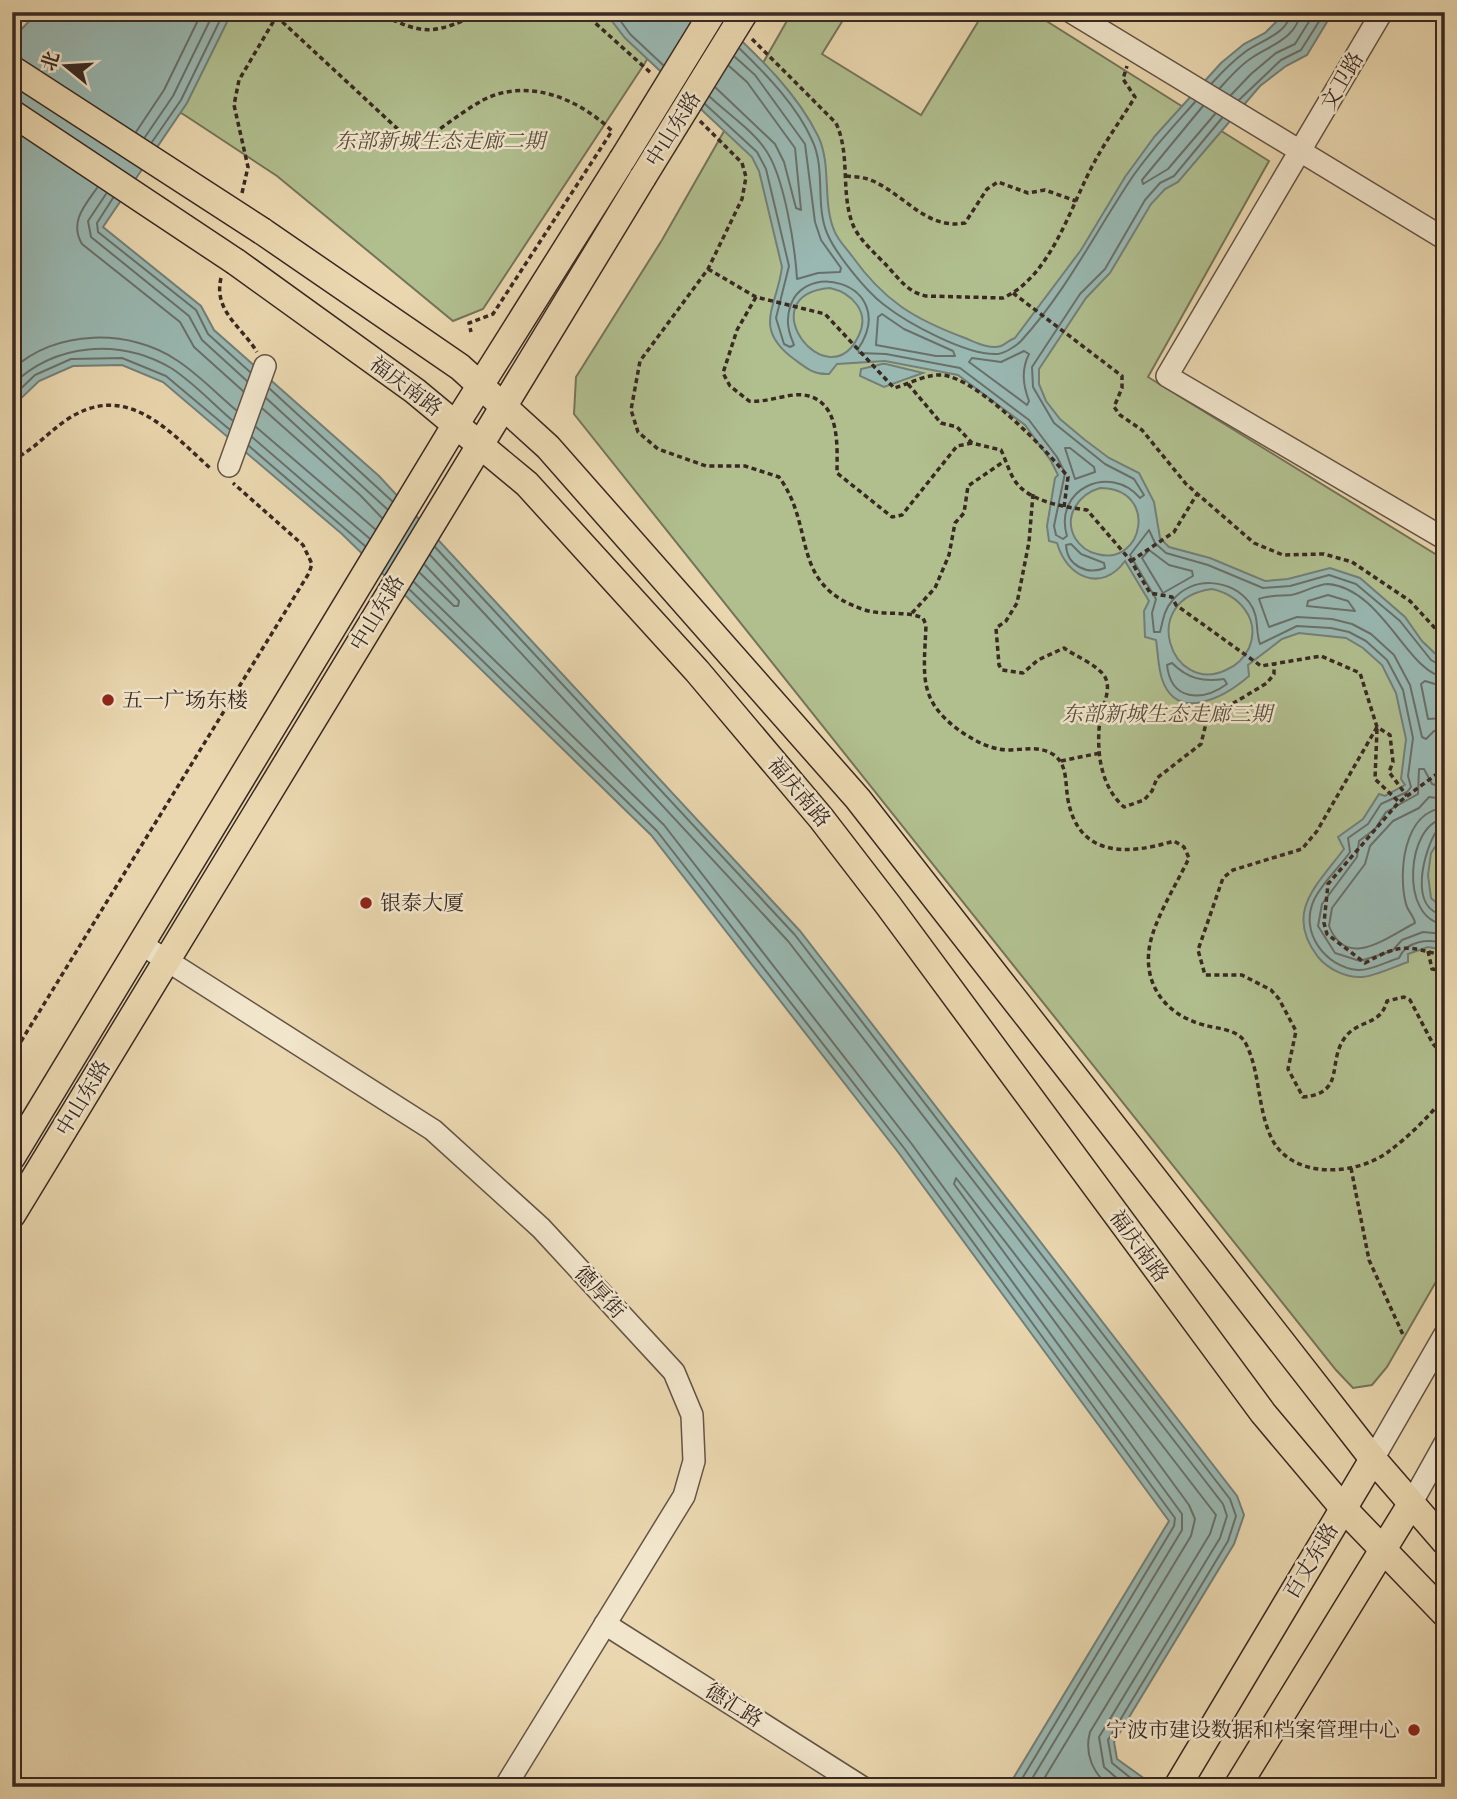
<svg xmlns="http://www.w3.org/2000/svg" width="1457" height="1799" viewBox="0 0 1457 1799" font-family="'IM FELL Double Pica','Noto Serif SC',serif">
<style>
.green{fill:#b1bf8f;stroke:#757459;stroke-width:2}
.water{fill:#99b8b2;stroke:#737f79;stroke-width:2;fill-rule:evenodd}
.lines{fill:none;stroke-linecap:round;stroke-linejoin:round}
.shore{stroke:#69706a;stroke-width:2}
.minor-casing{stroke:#655446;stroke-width:24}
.major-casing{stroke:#392923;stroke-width:29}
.path{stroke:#392923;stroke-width:3.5;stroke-dasharray:5 3.5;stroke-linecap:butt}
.minor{stroke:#f1e5cb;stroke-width:21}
.major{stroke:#ead7af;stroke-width:26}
.major-bridge-casing{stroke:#392923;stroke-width:29;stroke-linecap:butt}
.major-bridge{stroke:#ead7af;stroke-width:26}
.poi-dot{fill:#8f2418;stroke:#f1e5cb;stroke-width:2.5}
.labels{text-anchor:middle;stroke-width:5;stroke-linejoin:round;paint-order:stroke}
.street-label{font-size:21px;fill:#392923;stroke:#f1e5cb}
.park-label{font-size:21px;font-style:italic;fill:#574e3e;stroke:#f1e5cb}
.poi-label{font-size:21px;fill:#392923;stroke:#f1e5cb;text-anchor:start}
</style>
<rect width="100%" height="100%" fill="#ead7af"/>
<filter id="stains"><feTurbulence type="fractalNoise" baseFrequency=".00286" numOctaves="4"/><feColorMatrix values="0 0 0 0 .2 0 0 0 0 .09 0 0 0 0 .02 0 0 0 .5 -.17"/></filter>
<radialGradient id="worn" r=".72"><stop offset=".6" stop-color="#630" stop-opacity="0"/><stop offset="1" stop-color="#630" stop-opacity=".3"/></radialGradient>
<g class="green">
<path d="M12,12h662l-29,51 -162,246 -30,12 -176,-145 -91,-60z"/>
<path d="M792,12h56l-26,42 99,61 63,-103h48l237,149 -121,216 297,183v706l-58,101 -15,18 -19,3 -17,-18 -762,-956 2,-37 86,-137z"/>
</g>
<g class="water">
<path d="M38,12h194l-45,91 -84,124 98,79 13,24 165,146 421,455 437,565 7,19 -10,29 -120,198 3,17 39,28h-148l161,-266 -271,-369 -247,-317 -309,-301 -179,-152 -41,-17 -49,1 -34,15 -27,26v-368z"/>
<path d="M605,12h106c39,37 83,75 107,124 14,29 4,65 16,94 3,9 12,18 18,26 32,45 62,63 113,82 10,4 25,12 36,8 4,-2 9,-6 14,-8l66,-88 44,-73 30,-41 66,-73 23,-19 21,-11 21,-21h47l-26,43 -21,11 -26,20 -82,96 -13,7 -14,15 -41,69 -24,25 -47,71v15l7,17 14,18 25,21 24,18 30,15 15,29 6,36 9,9 41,11 55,23 23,-2 42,-11 30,10 45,39 17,24 23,22v76l-6,22 6,16v55l-14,21 -3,22 3,23 14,12v40l-17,-3 -20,7v8c-12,4 -35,15 -46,15 -16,1 -34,-8 -44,-20 -34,-44 -2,-71 26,-108l-6,-12 25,-18 16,-25 6,2 20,-11 -4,-6 5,-40 -10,-46 -14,-28 -19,-17 -17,-10 -47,-5 -17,6 -34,26 1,11c-23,20 -72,48 -87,3 -4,-12 -4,-26 -6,-39l-11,-3 -1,-26 5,-10 -24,-40c-23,32 -58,17 -68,-18l-8,-2 -2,-15 8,-48 3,-3 -7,-14 -26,-36 -67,-50 -73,-14 -48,3 -8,10c-15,1 -23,-6 -35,-15 -42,-31 -17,-52 -12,-92l-23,-96 -7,-14 -127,-119zM830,288c22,5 40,24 29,47 -31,67 -112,-40 -29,-47zM1100,488c59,0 44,79 -3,66 -9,-2 -17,-8 -22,-16 -12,-22 4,-44 25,-50zM1212,589c27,6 49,30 37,59 -5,10 -13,18 -23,22 -55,26 -89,-71 -14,-81z"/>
<path d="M882,364h4l37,9 -39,14 -24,-11 1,-7z"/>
</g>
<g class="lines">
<g class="shore">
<path d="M614,12l16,22 33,31"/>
<path d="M740,49c26,25 57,57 72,91 14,29 3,64 15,93 8,20 39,58 56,71 24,19 84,52 115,50 7,-1 18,-8 23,-13 44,-48 74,-108 110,-162 19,-28 42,-52 64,-77"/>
<path d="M1212,83c10,-11 21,-22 33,-31 15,-11 44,-19 46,-40"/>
<path d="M716,88l59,56 9,18 12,46 5,2 -6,-62 -48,-66 -18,-16"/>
<path d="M1220,88c10,-11 20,-23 33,-31 17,-11 46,-21 47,-45"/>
<path d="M1231,95l20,-21 25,-21 19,-9 20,-32"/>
<path d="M710,97c17,16 42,33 55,52 19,26 30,97 32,130l21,-6 22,-1 1,-4 -20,-28 -6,-18 -10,-78 -50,-69 -20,-18"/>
<path d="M1239,100l42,-40 20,-10 24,-38"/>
<path d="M705,104l52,48 9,17 23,97 -13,52 8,26 6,3 4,-2c-3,-8 -7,-16 -6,-26 4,-67 115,-36 70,30l1,4 27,1 74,14 69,52 28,37 8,16 -11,53 2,9 7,4 4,-3c-14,-47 43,-73 73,-38l4,-3 -10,-16 -29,-15 -51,-41 -21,-36 -1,-20 48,-73 25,-25 40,-69 15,-17 14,-7 48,-58"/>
<path d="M1203,106l-61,74 1,4 25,-15 47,-55"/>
<path d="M136,132l28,-42 38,-78"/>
<path d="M145,137l28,-41 41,-84"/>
<path d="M152,142l29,-42 43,-88"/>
<path d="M97,188c-12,17 -28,34 -15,56l98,78 14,25 49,44"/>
<path d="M106,194l-18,27 3,16 98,79 13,24 45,41"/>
<path d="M113,198l-16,25 1,9 98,78 12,24 42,38"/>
<path d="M882,314l22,15 49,22 2,5h-19l-60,-11 2,-28z"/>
<path d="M1024,351l5,3c-8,16 -6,31 0,47l-2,4 -58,-43 3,-4 29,4z"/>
<path d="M12,370c42,-41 119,-42 166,-9 21,14 39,33 58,49"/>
<path d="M12,385c43,-42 107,-47 159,-17 22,14 42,36 61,52"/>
<path d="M270,389l122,112"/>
<path d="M12,397l23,-22 36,-16 51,-1 44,18 63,53"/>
<path d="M266,398l121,111"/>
<path d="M263,409l97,86 22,23"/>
<path d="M256,427l119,102"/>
<path d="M252,437l117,101"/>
<path d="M249,446l116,100"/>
<path d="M1065,448h5l24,19 1,5 -20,7z"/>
<path d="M1071,544l10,10 23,9 1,5c-18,7 -38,-2 -39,-23z"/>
<path d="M435,547l360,388 435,564 6,17 -8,25 -120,199 4,23 30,24"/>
<path d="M1149,550l20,15 23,6 1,5 -30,17 -21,-35z"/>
<path d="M430,555l358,386 435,563 4,12 -7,22 -121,199 5,30 23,20"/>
<path d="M420,573l34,33h4l1,-5 -34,-36"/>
<path d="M414,582l250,243 247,318 271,371v16l-155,257"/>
<path d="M410,590l247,241 247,317 271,370 -1,8 -157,261"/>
<path d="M1328,595l20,6 7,10 -48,-5 1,-5z"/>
<path d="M1172,663c16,16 31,19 52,16l3,5c-25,18 -56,17 -60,-19z"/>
<path d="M1445,668l-14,-8 -31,-39 -44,-37 -27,-9 -39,11 -27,2 -55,-23 -42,-12 -11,-10 -6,-13 -19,25 26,44 -4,14 2,19h6c3,-11 4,-22 12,-31 20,-25 58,-23 77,1 11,14 6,29 11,42l37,-18 34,2 18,4 17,9 21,19 16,30 10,48 -5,38 3,11 -4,5 -26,12 -13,20 -20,14 2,14c-11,16 -28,31 -36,48 -15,32 11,67 44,70 12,1 30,-9 41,-12 8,-18 29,-19 46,-15"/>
<path d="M1445,677c-36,-2 -63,-89 -117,-93 -11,0 -25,9 -37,11 -10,1 -23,0 -32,4l10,28 28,-10 35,2 20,5 19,10 23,21 16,30 12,52 4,2 8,-8 11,-2"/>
<path d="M1445,687l-20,-6 -4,3 7,35 17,-1"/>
<path d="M1445,788l-13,-4 -8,-15h-5l-1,25 -32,18 -11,17 -16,12 -2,16 -35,47 -4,22 17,27 25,8 32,-10 10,-11 21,-8 22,2"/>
<path d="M1445,799l-16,-2 -10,11 -26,13 -23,25 -5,18 -33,44 -3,18c18,45 58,11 86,-3 -1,-7 -7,-11 -9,-19 -8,-30 -3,-94 39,-96"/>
<path d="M1445,819c-38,2 -47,102 0,105"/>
<path d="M1445,828l-8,2c-13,20 -30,81 8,85"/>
<path d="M1039,1787l152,-251 4,-17 -6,-14 -235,-321 2,-6 260,337 -6,19 -120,198c-6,22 3,41 20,55"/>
</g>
<defs>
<g id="minor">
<path d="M1071,12l374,227"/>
<path d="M1382,12l-215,364 278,163"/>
<path d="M229,466l36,-100"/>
<path d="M141,944l292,186 108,98 133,144 18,43 2,46 -10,35 -179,291"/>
<path d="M1373,1459l72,-125"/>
<path d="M1411,1504l34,-61"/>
<path d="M605,1624l257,163"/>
</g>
<g id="major">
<path d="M262,231l198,136 88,80 310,352 515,660 72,83"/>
<path d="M236,262l179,129 112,93 170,187 124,147 67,87 375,508 80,95 102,106"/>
<path d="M12,1157l444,-733 166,-264"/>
<path d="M12,1215l631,-1038"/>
<path d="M1177,1787l196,-328"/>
<path d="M1237,1787l174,-283"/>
</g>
</defs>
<use href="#minor" class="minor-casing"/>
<use href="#major" class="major-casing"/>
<g class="path">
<path d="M377,12c48,25 57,22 106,0"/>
<path d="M583,12l69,62"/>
<path d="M276,16l140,130c22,-15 44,-33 67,-46 45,-23 96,-1 129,31l-119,183 -24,9 2,9"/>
<path d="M752,39l84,84c15,33 4,69 17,102 6,15 24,30 35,42 12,13 20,25 38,29l77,2c49,-22 68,-94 92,-137 12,-22 27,-43 40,-64l-12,-18 4,-13"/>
<path d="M700,121l42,42 4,14 -4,22 -34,70 -68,92 -9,49 7,22 20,17 48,17h39l34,11c38,52 9,108 86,133 19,6 39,0 58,8l3,7c-2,52 -9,76 37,108 14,9 27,16 44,17 16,0 33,-5 47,5 14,10 11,29 14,45 11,58 60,55 106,41l10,6 5,11c-12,25 -29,52 -37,78 -13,43 10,78 52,89 14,4 35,4 42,19 15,30 11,67 27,97 22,39 84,34 115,11 19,-14 43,-37 57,-56"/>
<path d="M846,176c9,1 19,1 27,5 33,15 54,49 92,42l22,-34 11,-7 30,11 17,-3 31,11"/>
<path d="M242,193l6,-26 -14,-62 5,-25 40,-68"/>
<path d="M708,269l48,28 69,17 69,74c15,-4 32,-14 48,-13 35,3 104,74 126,102l-4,30"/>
<path d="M221,278c-8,33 21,49 36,74"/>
<path d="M1013,293l109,83v12l-8,19 6,8 22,15 44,54 68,59 29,12 41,-1 28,8 58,39 35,38"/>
<path d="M756,297l-19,33 -14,43 7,13 19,15c18,2 38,-8 55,-6 37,6 33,51 33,78l55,44 10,-2 55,-69 15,-3"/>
<path d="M908,384l33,39 16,4 15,16 29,7c5,10 8,22 14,31 14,21 50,26 72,29l44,51 19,32 22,4 4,8 85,61 60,-10 39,17 17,54 13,8 3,27 -4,10 18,24"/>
<path d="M12,460c22,-10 34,-26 53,-39 60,-42 103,9 145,47"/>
<path d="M1033,494l-4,48 -12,61 -11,18 -10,7 3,37 3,5 21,3 15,-13 26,-12c11,8 34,17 41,29 7,13 -3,29 -5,43 -4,30 0,66 24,87l20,-7 8,-9 5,-13 44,-34 6,-25 60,-36 7,-9v-9"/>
<path d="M1131,561l43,-29 23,-38"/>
<path d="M912,613l23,-25 14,-33 6,-32 9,-10 4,-27 38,-26"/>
<path d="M1377,727l-60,104 -15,18 -69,21 -10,8 -25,72 7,25h37l29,15 8,9 17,32 -8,38 15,28c45,-4 22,-37 44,-62 13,-15 34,-10 40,-34l17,-4 6,3 23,44 12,12"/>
<path d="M1377,729l-2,50 24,23"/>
<path d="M1061,761l39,-8"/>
<path d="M1445,768l-46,34 -71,82 -4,39 3,11 38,29c36,-20 41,-17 80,-7"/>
<path d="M1428,951l4,18 13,2"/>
<path d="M12,1056l297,-483 3,-9 -9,-19 -70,-62"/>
<path d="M1351,1168l18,92 35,77"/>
</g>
<use href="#minor" class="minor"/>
<use href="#major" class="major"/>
<defs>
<g id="major-bridge">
<path d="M12,69l250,162"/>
<path d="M12,113l224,149"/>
<path d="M622,160l91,-148"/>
<path d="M643,177l102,-165"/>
</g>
</defs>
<use href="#major-bridge" class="major-bridge-casing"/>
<use href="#major-bridge" class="major-bridge"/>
</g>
<g class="poi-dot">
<circle cx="108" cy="700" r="7"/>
<circle cx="366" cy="903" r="7"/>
<circle cx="1414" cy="1730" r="7"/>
</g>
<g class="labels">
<g class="street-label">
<text transform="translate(1342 81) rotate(-60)" y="7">文卫路</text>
<text transform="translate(673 129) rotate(-58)" y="7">中山东路</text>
<text transform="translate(406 386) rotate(37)" y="7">福庆南路</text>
<text transform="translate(377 613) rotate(-59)" y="7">中山东路</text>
<text transform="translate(799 792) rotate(50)" y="7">福庆南路</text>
<text transform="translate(83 1098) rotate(-59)" y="7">中山东路</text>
<text transform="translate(1139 1246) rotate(54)" y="7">福庆南路</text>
<text transform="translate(600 1292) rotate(47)" y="7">德厚街</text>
<text transform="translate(1311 1561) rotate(-59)" y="7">百丈东路</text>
<text transform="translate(734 1705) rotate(32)" y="7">德汇路</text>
</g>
<g class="park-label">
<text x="440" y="148">东部新城生态走廊二期</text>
<text x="1167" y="721">东部新城生态走廊三期</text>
</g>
<g class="poi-label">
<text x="122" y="707">五一广场东楼</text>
<text x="380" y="910">银泰大厦</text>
<text x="1400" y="1737" text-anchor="end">宁波市建设数据和档案管理中心</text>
</g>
</g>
<rect width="1457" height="1799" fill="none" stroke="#ead7af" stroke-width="42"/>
<rect x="14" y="14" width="1429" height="1771" fill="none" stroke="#392923" stroke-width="3.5"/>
<rect x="21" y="21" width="1415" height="1757" fill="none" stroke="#392923" stroke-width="2"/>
<g transform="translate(66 66) rotate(288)" stroke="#f1e5cb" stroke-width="5" paint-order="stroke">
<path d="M0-5L12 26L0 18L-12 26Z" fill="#392923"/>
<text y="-10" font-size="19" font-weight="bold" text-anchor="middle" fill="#392923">北</text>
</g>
<rect width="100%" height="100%" filter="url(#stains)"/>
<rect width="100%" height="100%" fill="url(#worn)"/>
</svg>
